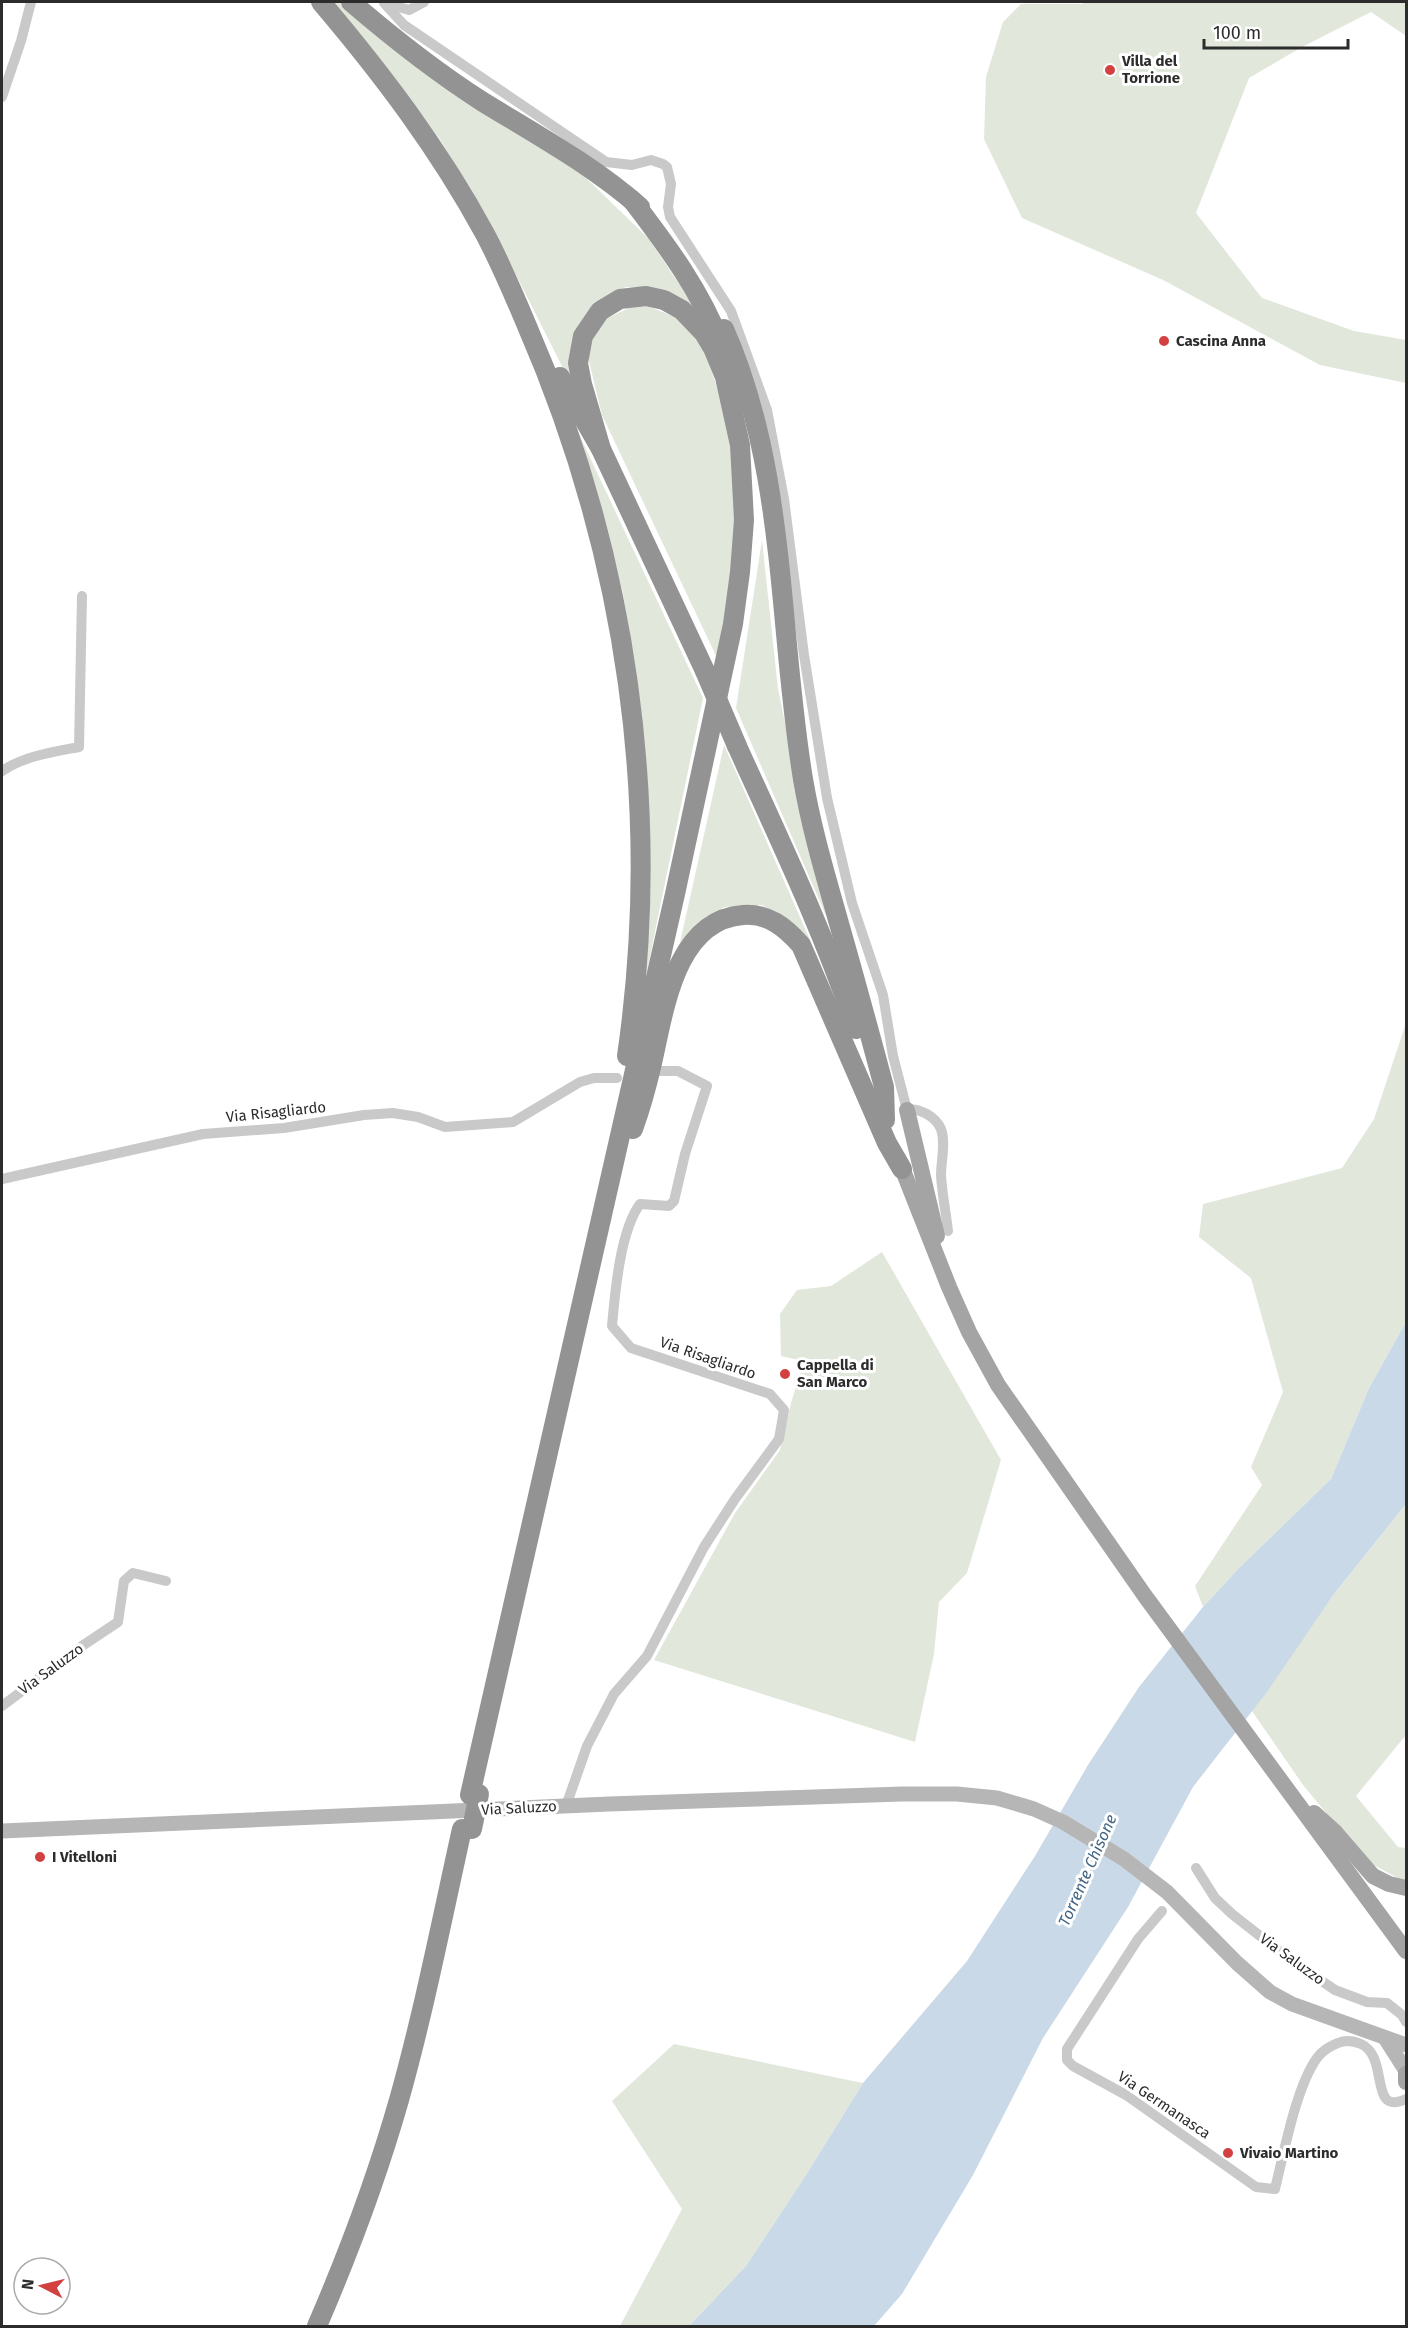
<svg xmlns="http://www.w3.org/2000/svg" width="1408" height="2328" viewBox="0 0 1408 2328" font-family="'Fira Sans',sans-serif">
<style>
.green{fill:#e1e8db}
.water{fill:#c9d9e7}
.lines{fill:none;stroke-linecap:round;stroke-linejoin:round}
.street{stroke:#c9c9c9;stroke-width:10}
.secondary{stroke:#b6b6b6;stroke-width:15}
.primary{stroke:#a4a4a4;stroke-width:16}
.highway{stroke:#939393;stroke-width:20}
.highway-bridge{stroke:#939393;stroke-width:20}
.poi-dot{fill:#d24140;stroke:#fff;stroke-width:2}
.labels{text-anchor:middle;stroke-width:6;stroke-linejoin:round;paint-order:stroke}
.poi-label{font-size:15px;font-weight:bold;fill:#2c2c2c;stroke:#fff;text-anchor:start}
.street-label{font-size:15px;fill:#2c2c2c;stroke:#fff}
.water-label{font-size:16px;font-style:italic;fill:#436685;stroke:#fff}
</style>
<rect width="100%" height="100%" fill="#fff"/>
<g class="green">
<path d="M327,2h13l28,24 212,146 69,67 52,78 -34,-27 -41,-3 -33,16 -20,37 -1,46 -71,-141 -61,-106z"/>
<path d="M1086,2h320v34l-35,-24 -69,35 -53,31 -53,135 66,85 92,33 52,9v43l-86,-18 -157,-85 -141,-62 -38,-79 2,-62 17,-55 18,-18h61z"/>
<path d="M640,303l35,14 28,27 32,99 1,111 -18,106 -116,-245 -16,-66 17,-29z"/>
<path d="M570,415l133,283 -62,302 7,-73 -1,-161 -24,-174z"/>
<path d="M762,540l16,149 22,106 31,132 -95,-219z"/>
<path d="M724,745l98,222 -22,-35 -38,-27 -38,2 -26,21 -21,28z"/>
<path d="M1406,1023v299l-37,66 -38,91 -92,89 -36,39 -8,-21 67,-101 -11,-18 32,-75 -32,-114 -52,-41 4,-33 139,-36 32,-49z"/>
<path d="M882,1252l119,208 -34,113 -28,29 -5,52 -19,88 -261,-82 81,-147 45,-63 11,-47 13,-42 -23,-5 -1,-42 17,-24 34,-4z"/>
<path d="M1406,1504v231l-50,61 42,51 8,1v32h-5l-36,-20 -62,-75 -51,-74 82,-117z"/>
<path d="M674,2044l189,39 -57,92 -60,91 -57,60h-69l62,-117 -70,-108z"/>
</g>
<path class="water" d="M1406,1322v182l-72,90 -67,98 -74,95 -65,120 -85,131 -70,137 -71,119 -28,32h-185l57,-60 60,-91 57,-92 104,-122 68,-105 53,-91 51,-78 64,-80 36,-39 92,-89 38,-91z"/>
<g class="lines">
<g class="street">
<path d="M384,3l20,22 202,137 26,3 19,-5 12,4 4,3 4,17 -3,23 2,10 61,94 36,99 17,89 20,156 23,143 25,105 31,92 10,61 14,54c12,-3 29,7 34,19 5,14 0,32 0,46 1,19 5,38 7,56"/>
<path d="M385,3l24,7 15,-8"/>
<path d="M2,97l19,-56 10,-39"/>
<path d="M2,771c22,-15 51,-19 77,-24l3,-151"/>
<path d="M2,1179l201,-45 81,-6 80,-13 29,-2 25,4 27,10 68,-5 67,-40 14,-4h23"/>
<path d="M2,1706l80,-60 36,-24 6,-41 9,-8 33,8"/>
<path d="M566,1806l21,-60 27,-52 33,-38 57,-109 31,-48 44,-60 5,-29 -14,-16 -139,-46 -19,-22c3,-33 8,-95 28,-122l29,2 5,-5 11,-47 22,-68 -29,-15h-20"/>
<path d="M1196,1868l19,30 17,16 56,44 47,32 32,12 20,1 15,12 4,7"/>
<path d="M1162,1911l-24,28 -71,110v11l6,6 53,29 130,92 19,2c9,-36 21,-102 42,-131 5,-7 13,-12 21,-15 7,-3 16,-2 23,1 29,13 7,73 45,55"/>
</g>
<g class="secondary">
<path d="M2,1831l607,-27 293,-10h55l40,4 37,11 29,13 61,37 43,33 70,71 33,29 22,12 114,41"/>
<path d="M1385,2038l21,33"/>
</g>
<g class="primary">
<path d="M907,1110l30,126"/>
<path d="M898,1158l51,129 20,45 29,53 147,211 261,355"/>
<path d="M1314,1813l21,19 38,44 16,8 17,4"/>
<path d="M1406,2074v8"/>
</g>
<g class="highway">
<path d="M321,2c61,72 118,147 164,232 16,30 29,61 42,92 100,230 136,481 100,730"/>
<path d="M351,2c42,36 85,70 132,100 54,33 109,63 157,105"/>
<path d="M632,200c36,47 68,90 90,146"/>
<path d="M724,329c63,142 54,300 79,450 8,48 22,95 35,141 16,56 31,111 46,167l1,33"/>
<path d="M560,377l41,72 104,222"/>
<path d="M737,746c42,93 87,186 119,283"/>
<path d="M633,1129c8,-22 14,-44 19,-66 12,-52 23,-143 91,-148 25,-2 42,12 58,30l86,198 15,26"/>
<path d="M470,1795l205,-901 58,-270 7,-52 4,-52 -4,-75 -15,-68 -12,-29 -9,-15 -22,-23 -18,-10 -18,-4 -26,3 -20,12 -17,25 -5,27 4,21 19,65"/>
<path d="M317,2326c32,-74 60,-149 82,-226 25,-89 43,-181 63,-271"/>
</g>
<g class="highway-bridge">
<path d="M705,671l32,75"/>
<path d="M472,1829l7,-35"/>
</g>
</g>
<g class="poi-dot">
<circle cx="1110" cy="70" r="6"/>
<circle cx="1164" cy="341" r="6"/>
<circle cx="785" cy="1374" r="6"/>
<circle cx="40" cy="1857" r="6"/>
<circle cx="1228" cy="2153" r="6"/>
</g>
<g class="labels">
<g class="poi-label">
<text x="1122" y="66">Villa del<tspan x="1122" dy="17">Torrione</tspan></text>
<text x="1176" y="346">Cascina Anna</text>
<text x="797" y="1370">Cappella di<tspan x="797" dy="17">San Marco</tspan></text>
<text x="52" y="1862">I Vitelloni</text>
<text x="1240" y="2158">Vivaio Martino</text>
</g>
<g class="street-label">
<text transform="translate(276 1112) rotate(-6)" y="5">Via Risagliardo</text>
<text transform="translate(708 1358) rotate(19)" y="5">Via Risagliardo</text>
<text transform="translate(51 1669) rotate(-36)" y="5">Via Saluzzo</text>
<text transform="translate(519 1808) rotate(-3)" y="5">Via Saluzzo</text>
<text transform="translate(1292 1959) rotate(36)" y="5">Via Saluzzo</text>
<text transform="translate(1164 2105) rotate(34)" y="5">Via Germanasca</text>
</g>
<g class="water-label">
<text transform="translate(1087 1870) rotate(-66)" y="6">Torrente Chisone</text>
</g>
</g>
<rect width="1408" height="2328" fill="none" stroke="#2c2c2c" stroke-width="6"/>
<g transform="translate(42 2286) rotate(277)"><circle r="28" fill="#ffffff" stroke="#ababab" stroke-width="1.5"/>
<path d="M0-4.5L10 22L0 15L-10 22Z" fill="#d24140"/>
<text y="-9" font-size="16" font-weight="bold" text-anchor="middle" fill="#2c2c2c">N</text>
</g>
<path d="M1204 39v9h144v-9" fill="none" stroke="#2c2c2c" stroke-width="3"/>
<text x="1213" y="39" font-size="18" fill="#2c2c2c" stroke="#ffffff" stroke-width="4.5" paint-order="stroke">100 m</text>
</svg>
